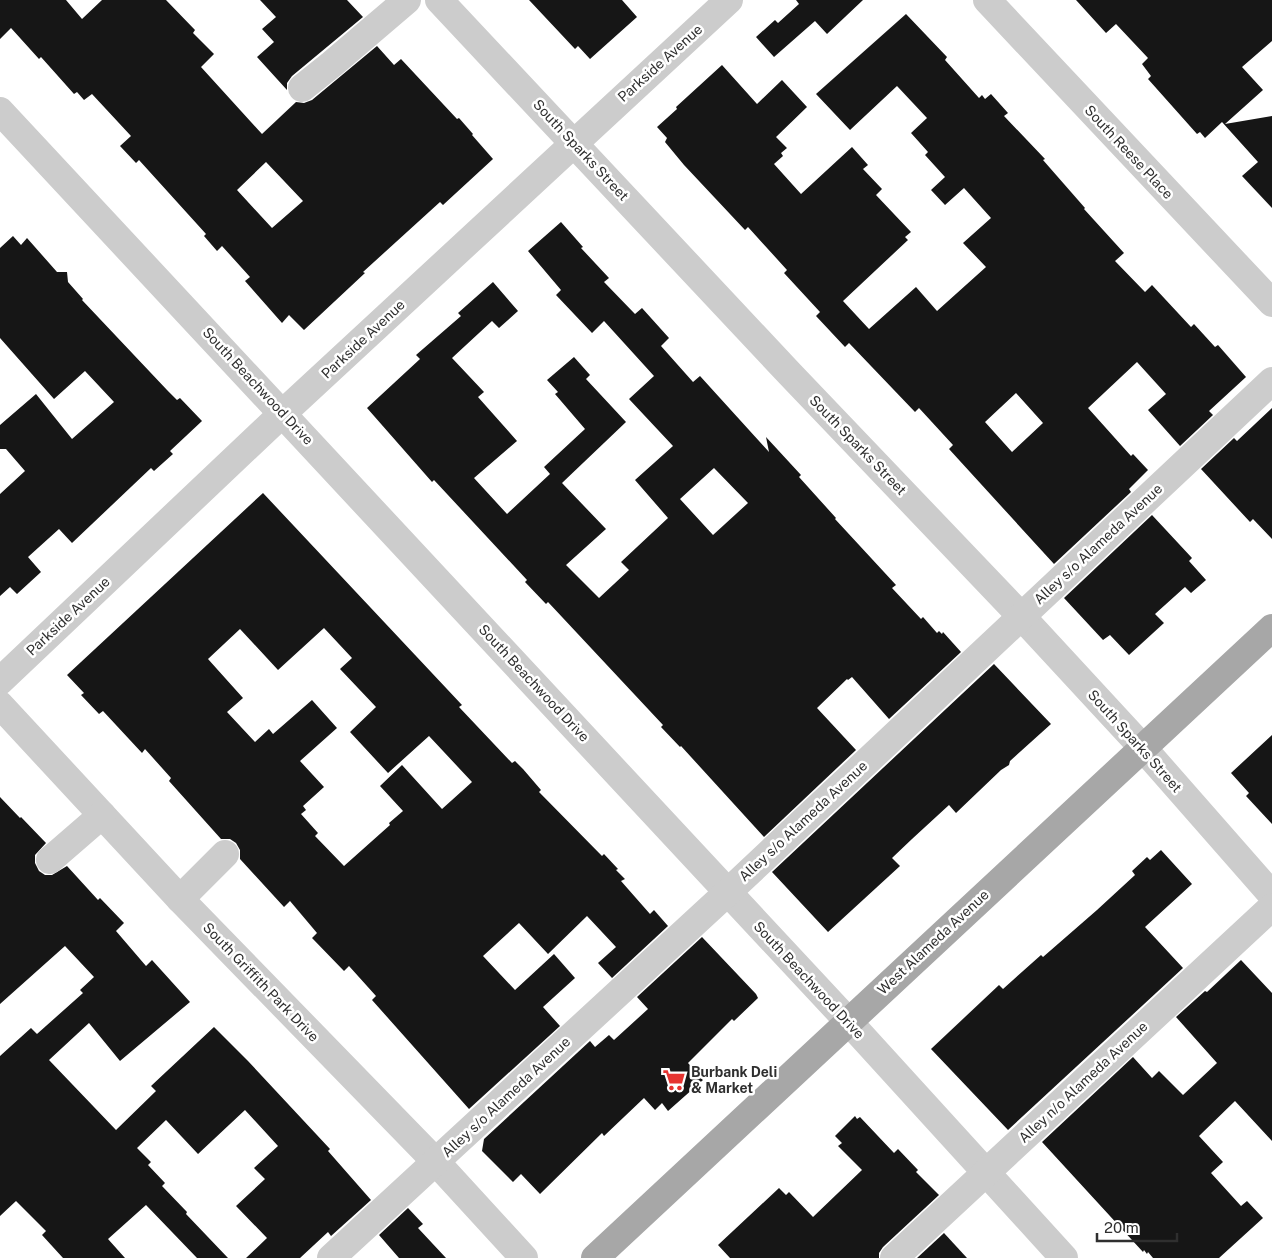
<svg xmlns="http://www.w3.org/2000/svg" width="1272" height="1258" viewBox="0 0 1272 1258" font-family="'Public Sans',sans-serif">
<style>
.building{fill:#161616;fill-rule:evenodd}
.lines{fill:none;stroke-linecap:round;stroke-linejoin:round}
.minor{stroke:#ccc;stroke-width:28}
.major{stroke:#a7a7a7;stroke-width:28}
.labels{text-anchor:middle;stroke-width:5;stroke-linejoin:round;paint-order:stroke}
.street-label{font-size:14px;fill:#2f2f2f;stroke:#fff}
.poi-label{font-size:14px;font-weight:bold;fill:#2f2f2f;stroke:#fff;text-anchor:start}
</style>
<rect width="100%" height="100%" fill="#fff"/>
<g class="building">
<path d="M0,0h66l16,19 20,-19h64l29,30 -2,3 21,21 -13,13 61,67 34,-32 8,1 8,-3 65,-54 17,19 7,-6 56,60 2,-1 14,16 -1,1 21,24 -50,46 -3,-3 -77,70 2,1 -61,57 -15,-15 -7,8 -37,-42 5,-4 -28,-31 -5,5 -13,-15 2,-2 -67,-74 -3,3 -16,-17 11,-10 -39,-42 -8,6 -7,-8 -3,2 -33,-37 -2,2 -28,-31 -11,11zM266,162l37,39 -31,27 -35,-38z"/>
<path d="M260,0h87l16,17 -71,59 -5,7v7l-30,-33 17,-15 -12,-13 14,-12z"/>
<path d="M529,0h93l15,17 -47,42 -12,-13 -3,3z"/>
<path d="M796,0h67l-36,34 -12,-13 -41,36 -18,-20 19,-17 3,3 21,-19z"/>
<path d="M1076,0h196v41l-30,26 21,23 -38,34 47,-8v92l-30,-32 16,-14 -36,-40 -17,16 -5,-6 -3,2 -49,-55 3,-3 -9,-12 6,-6 -32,-34 -10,9z"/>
<path d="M906,14l41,43 -2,3 34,38 3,-3 3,4 6,-5 17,19 -4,3 41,43 -2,1 42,48 -1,1 40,44 -9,8 30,31 7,-7 39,42 3,-3 21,23 3,-2 28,32 -37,34 4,4 -33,31 -32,-36 18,-16 -29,-32 -49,46 43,48 2,-2 15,16 -19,19 2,3 -77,72 -105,-115 4,-4 -34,-37 -4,4 -66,-69 -4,4 -29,-31 4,-4 -36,-39 3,-3 -39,-43 -3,3 -61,-65 -19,-23 2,-4 -10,-11 20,-18 -1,-2 46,-42 35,39 25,-24 25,27 -31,30 11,11 -6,5 2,3 -9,8 27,30 51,-47 16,18 -5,4 19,20 -6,6 35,37 -6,5 3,3 -65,61 26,28 47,-42 21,24 49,-44 -23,-24 28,-25 -27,-30 -19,17 -14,-15 14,-13 -20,-22 3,-3 -17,-19 16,-15 -30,-32 -47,44 -34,-36zM1016,393l27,30 -31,29 -27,-30z"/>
<path d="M561,222l22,25 -2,1 28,30 -5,4 31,32 7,-6 27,30 -8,8 32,36 7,-6 69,76 -3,-15 35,38 -2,2 37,41 -1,1 61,66 -4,3 29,31 2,-2 14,16 2,-2 3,3 1,-2 18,20 -72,67 -37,-42 -4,3 -1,-1 -30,29 39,42 -92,87 -83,-91 -1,1 -19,-20 2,-2 -115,-123 -2,2 -21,-22 2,-2 -93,-100 -2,2 -65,-74 53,-49 -4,-4 45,-39 -3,-3 35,-31 25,29 -19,17 -7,-7 -40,37 32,34 -6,5 39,44 -43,37 33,36 43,-40 -6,-7 41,-38 -30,-35 3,-2 -11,-12 27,-23 16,18 -4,4 40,43 -64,61 44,46 -40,36 33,33 30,-28 -8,-8 47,-44 -33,-38 38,-34 -44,-47 25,-23 -50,-55 -12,12 -36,-38 5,-5 -33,-39zM714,468l34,35 -35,32 -33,-36z"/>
<path d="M13,236l8,9 6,-7 30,34h10l1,10 15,17 -1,1 85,90 10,10 3,-2 22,23 -32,30 3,3 -19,17 -3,-3 -79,75 -13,-14 -31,28 13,15 -24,22 -7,-7 -10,9v-102l25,-23 -19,-22h-6v-24l36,-31 36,45 42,-37 -29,-31 -31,28 -54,-61v-90z"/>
<path d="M1272,408v131l-19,-20 -3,3 -49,-53 33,-31 3,3z"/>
<path d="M263,493l199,212 -3,2 53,56 3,-2 8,8 18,21 -2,2 63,64 2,-2 14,15 -2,1 9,9 -4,2 29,33 4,-4 14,16 -56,52 -14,-15 18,-16 -29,-31 -39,38 -29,-31 -36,33 32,34 39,-36 21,24 -32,29 17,19 -91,83 -97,-109 4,-4 -27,-30 -5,5 -32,-33 5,-5 -27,-32 -6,6 -44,-48v-9l-4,-7 -6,-4h-9l-52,-58 2,-3 -26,-29 -3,4 -39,-42 -4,3 -18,-19 3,-2 -17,-18zM324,628l28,30 -12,11 36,38 -26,25 38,41 41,-37 43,46 -30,27 -40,-44 -22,21 23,25 -14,12 1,2 -46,41 -29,-30 3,-3 -17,-19 5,-4 -3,-4 21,-19 -24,-26 37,-33 -25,-28 -39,34 -4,-5 -14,13 -28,-30 16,-14 -35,-39 32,-30 38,41z"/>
<path d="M1152,515l40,43 -3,3 17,19 -15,13 -6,-6 -30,27 9,9 -35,32 -19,-20 -7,5 -39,-42z"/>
<path d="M994,664l57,60 -41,37 -1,4 -8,5 -45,43 -7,-8 -37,34 -20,19 8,8 -72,66 -56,-60z"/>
<path d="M1272,735v89l-26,-28 3,-3 -18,-20z"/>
<path d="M0,797l20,21 1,-1 25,26 -11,12v8l4,8 6,4h7l15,-9 31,34 2,-2 24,25 -8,8 30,35 6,-6 38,42 -70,59 -31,-38 -40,37 67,70 40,-39 -5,-5 63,-59 34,34 82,88 -2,2 43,49 -40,36 -3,-4 -28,26h-54l21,-20 -31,-32 29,-27 -11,-11 24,-22 -33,-36 -47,44 -32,-34 -29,28 14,14 -3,3 17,18 -3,3 25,26 -1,2 42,44h-31l-51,-53 -38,34 17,19h-62l-21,-23 4,-4 -30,-30 -16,15v-160l31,-28 6,6 46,-41 -3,-3 14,-13 -29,-31 -65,58z"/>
<path d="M1161,850l31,34 -47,43 38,41 -175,162 -77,-81 68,-64 4,4 38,-34 2,2 54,-47 38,-35 -3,-4 15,-14 3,3z"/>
<path d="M702,937l54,57 2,4 -24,23 -2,-2 -44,44 15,17 -35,31 -6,-8 -7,7 -11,-12 -40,38 -2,-3 -62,61 -19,-20 -8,8 -31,-31 2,-12 106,-98 5,6 14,-12 5,5 34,-31 -11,-12z"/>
<path d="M1241,960l31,33v148l-37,-40 -36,35 24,26 -12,11 30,33 6,-5 16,17 -44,40h-66l-5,-6 -1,2 -3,-4 -1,2 -101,-110 91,-85 19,21 7,-7 24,24 34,-32 -41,-46 29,-26 2,1z"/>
<path d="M855,1116l2,3 3,-2 34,36 4,-4 20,21 -2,2 23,23 -56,52 -4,6v5h-149l-12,-13 61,-57 7,7 3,-3 24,25 49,-47 -24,-24 4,-3 -7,-7z"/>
<path d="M408,1208l15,16 -5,4 28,30h-47l-20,-23z"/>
<path d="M944,1233l23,25h-50z"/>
</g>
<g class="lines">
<g class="minor">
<path d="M439,0l350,373 232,243 122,132 129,147"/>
<path d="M987,0l285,303"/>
<path d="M302,88l30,-24 75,-64"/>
<path d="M0,111l848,910 216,237"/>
<path d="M0,681l283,-268 446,-413"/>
<path d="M0,705l180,194 256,263 88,96"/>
<path d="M50,860l52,-45"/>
<path d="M180,899l45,-45"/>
<path d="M331,1258l397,-366 544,-511"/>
<path d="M894,1258l378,-351"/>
</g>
<path class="major" d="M595,1258l677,-630"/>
</g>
<defs>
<symbol id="supermarket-bare" viewBox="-9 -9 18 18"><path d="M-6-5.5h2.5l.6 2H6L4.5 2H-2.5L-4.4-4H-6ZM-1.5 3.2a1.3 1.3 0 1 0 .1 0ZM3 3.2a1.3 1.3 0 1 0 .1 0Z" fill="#e63431" stroke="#fff" stroke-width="2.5" paint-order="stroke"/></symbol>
</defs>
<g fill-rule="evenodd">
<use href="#supermarket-bare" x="658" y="1064" width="32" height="32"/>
</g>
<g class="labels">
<g class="street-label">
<text transform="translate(660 63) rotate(-42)" y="5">Parkside Avenue</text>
<text transform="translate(581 150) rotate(47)" y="5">South Sparks Street</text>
<text transform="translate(1129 152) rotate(47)" y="5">South Reese Place</text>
<text transform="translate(363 339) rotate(-43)" y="5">Parkside Avenue</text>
<text transform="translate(258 386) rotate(47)" y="5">South Beachwood Drive</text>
<text transform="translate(858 445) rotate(46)" y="5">South Sparks Street</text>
<text transform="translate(1098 544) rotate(-43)" y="5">Alley s/o Alameda Avenue</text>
<text transform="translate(68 616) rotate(-43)" y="5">Parkside Avenue</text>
<text transform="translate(534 683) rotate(47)" y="5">South Beachwood Drive</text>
<text transform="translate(1135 741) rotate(48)" y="5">South Sparks Street</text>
<text transform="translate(803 821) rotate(-43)" y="5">Alley s/o Alameda Avenue</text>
<text transform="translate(933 942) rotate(-43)" y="5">West Alameda Avenue</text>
<text transform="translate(809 980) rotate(47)" y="5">South Beachwood Drive</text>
<text transform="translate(261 982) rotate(46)" y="5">South Griffith Park Drive</text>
<text transform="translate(1083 1082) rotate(-43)" y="5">Alley n/o Alameda Avenue</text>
<text transform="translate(506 1097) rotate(-43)" y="5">Alley s/o Alameda Avenue</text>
</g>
<g class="poi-label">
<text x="691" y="1077">Burbank Deli<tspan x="691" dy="16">&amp; Market</tspan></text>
</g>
</g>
<path d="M1097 1233v8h80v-8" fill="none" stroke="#2f2f2f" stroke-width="2.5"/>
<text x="1104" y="1233" font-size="15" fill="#2f2f2f" stroke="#ffffff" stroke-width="4" paint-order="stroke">20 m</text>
</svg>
